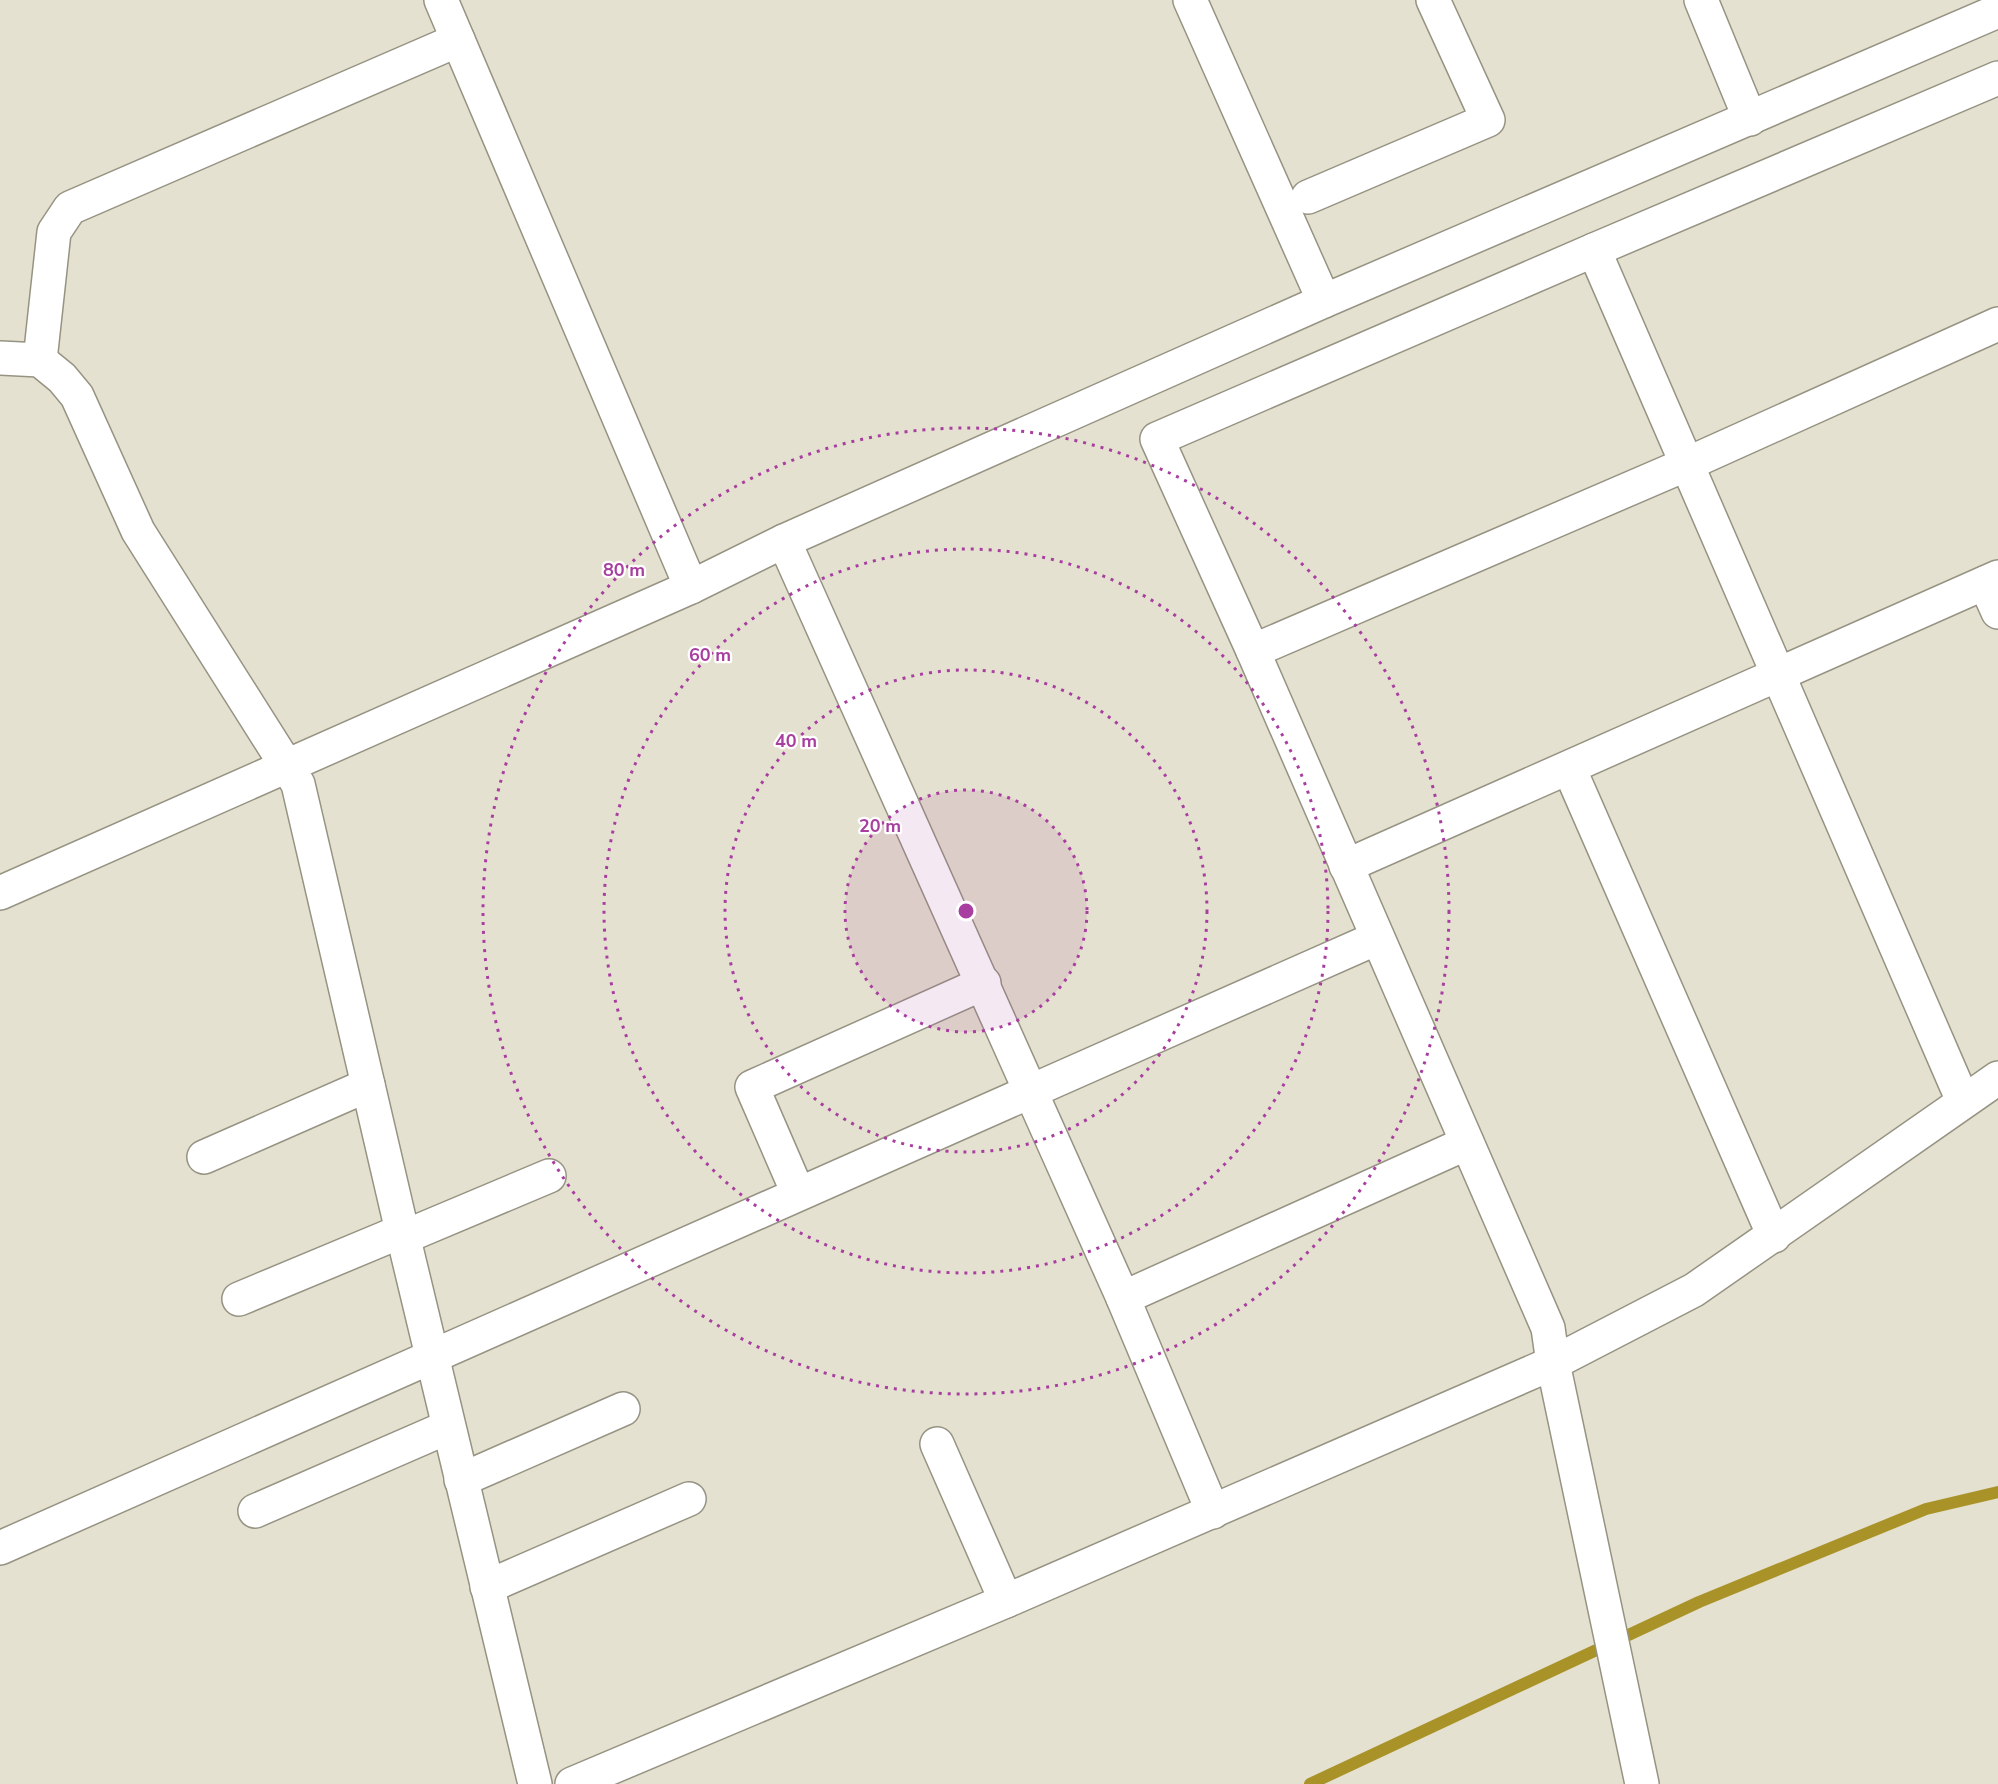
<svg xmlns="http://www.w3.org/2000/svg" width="1998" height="1784" viewBox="0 0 1998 1784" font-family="'Nunito Sans',sans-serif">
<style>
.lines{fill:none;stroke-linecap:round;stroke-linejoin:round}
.stream{stroke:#a99328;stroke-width:12}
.street-casing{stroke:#969383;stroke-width:36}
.street{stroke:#fff;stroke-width:33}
.ring{fill:none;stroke:#a83fa0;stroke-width:3;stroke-dasharray:3 6}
.centre{fill:#a83fa0;stroke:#fff;stroke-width:3}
.ring-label{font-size:18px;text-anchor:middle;font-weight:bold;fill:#a83fa0;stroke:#fff;stroke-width:4.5;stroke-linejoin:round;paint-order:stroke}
</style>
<rect width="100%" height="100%" fill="#e5e1d0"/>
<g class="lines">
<path class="stream" d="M1310,1784l389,-182 227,-93 72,-17"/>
<defs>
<g id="street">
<path d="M441,0l250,587"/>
<path d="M1190,0l134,301"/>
<path d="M1701,0l49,119"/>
<path d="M1308,197l180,-77 -55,-120"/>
<path d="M1594,250l369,851"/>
<path d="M0,358l40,2 22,18 15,18 61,135 160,253 104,447 133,553"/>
<path d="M40,360l14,-128 16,-24 388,-168"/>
<path d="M784,541l339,757 90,214"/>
<path d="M1985,583l13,29"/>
<path d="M1253,651l434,-187 311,-140"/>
<path d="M1569,768l205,468"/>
<path d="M1346,866l652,-289"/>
<path d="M0,893l691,-306 93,-46 540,-240 674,-290"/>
<path d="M204,1157l164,-72"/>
<path d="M798,1193l-46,-106 232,-104"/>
<path d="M1123,1298l344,-155"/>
<path d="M239,1299l163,-68 14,1 133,-56"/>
<path d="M937,1444l69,157"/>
<path d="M461,1480l162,-71"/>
<path d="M255,1511l193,-84"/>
<path d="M0,1548l1377,-610"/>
<path d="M487,1587l202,-88"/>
<path d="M572,1784l434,-183 547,-238 141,-73 304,-212"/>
<path d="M1642,1784l-89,-421 -5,-35 -295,-677 -96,-212 437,-189 404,-172"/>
</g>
</defs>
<use href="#street" class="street-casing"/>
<use href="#street" class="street"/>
</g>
<circle cx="966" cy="911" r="121" fill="#a83fa0" fill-opacity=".12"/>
<g class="ring">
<circle cx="966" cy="911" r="121"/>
<circle cx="966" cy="911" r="241"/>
<circle cx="966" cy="911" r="362"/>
<circle cx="966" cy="911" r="483"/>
</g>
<circle cx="966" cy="911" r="9" class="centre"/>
<g class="ring-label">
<text x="624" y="576">80 m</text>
<text x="710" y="661">60 m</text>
<text x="796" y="747">40 m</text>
<text x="880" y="832">20 m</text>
</g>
</svg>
